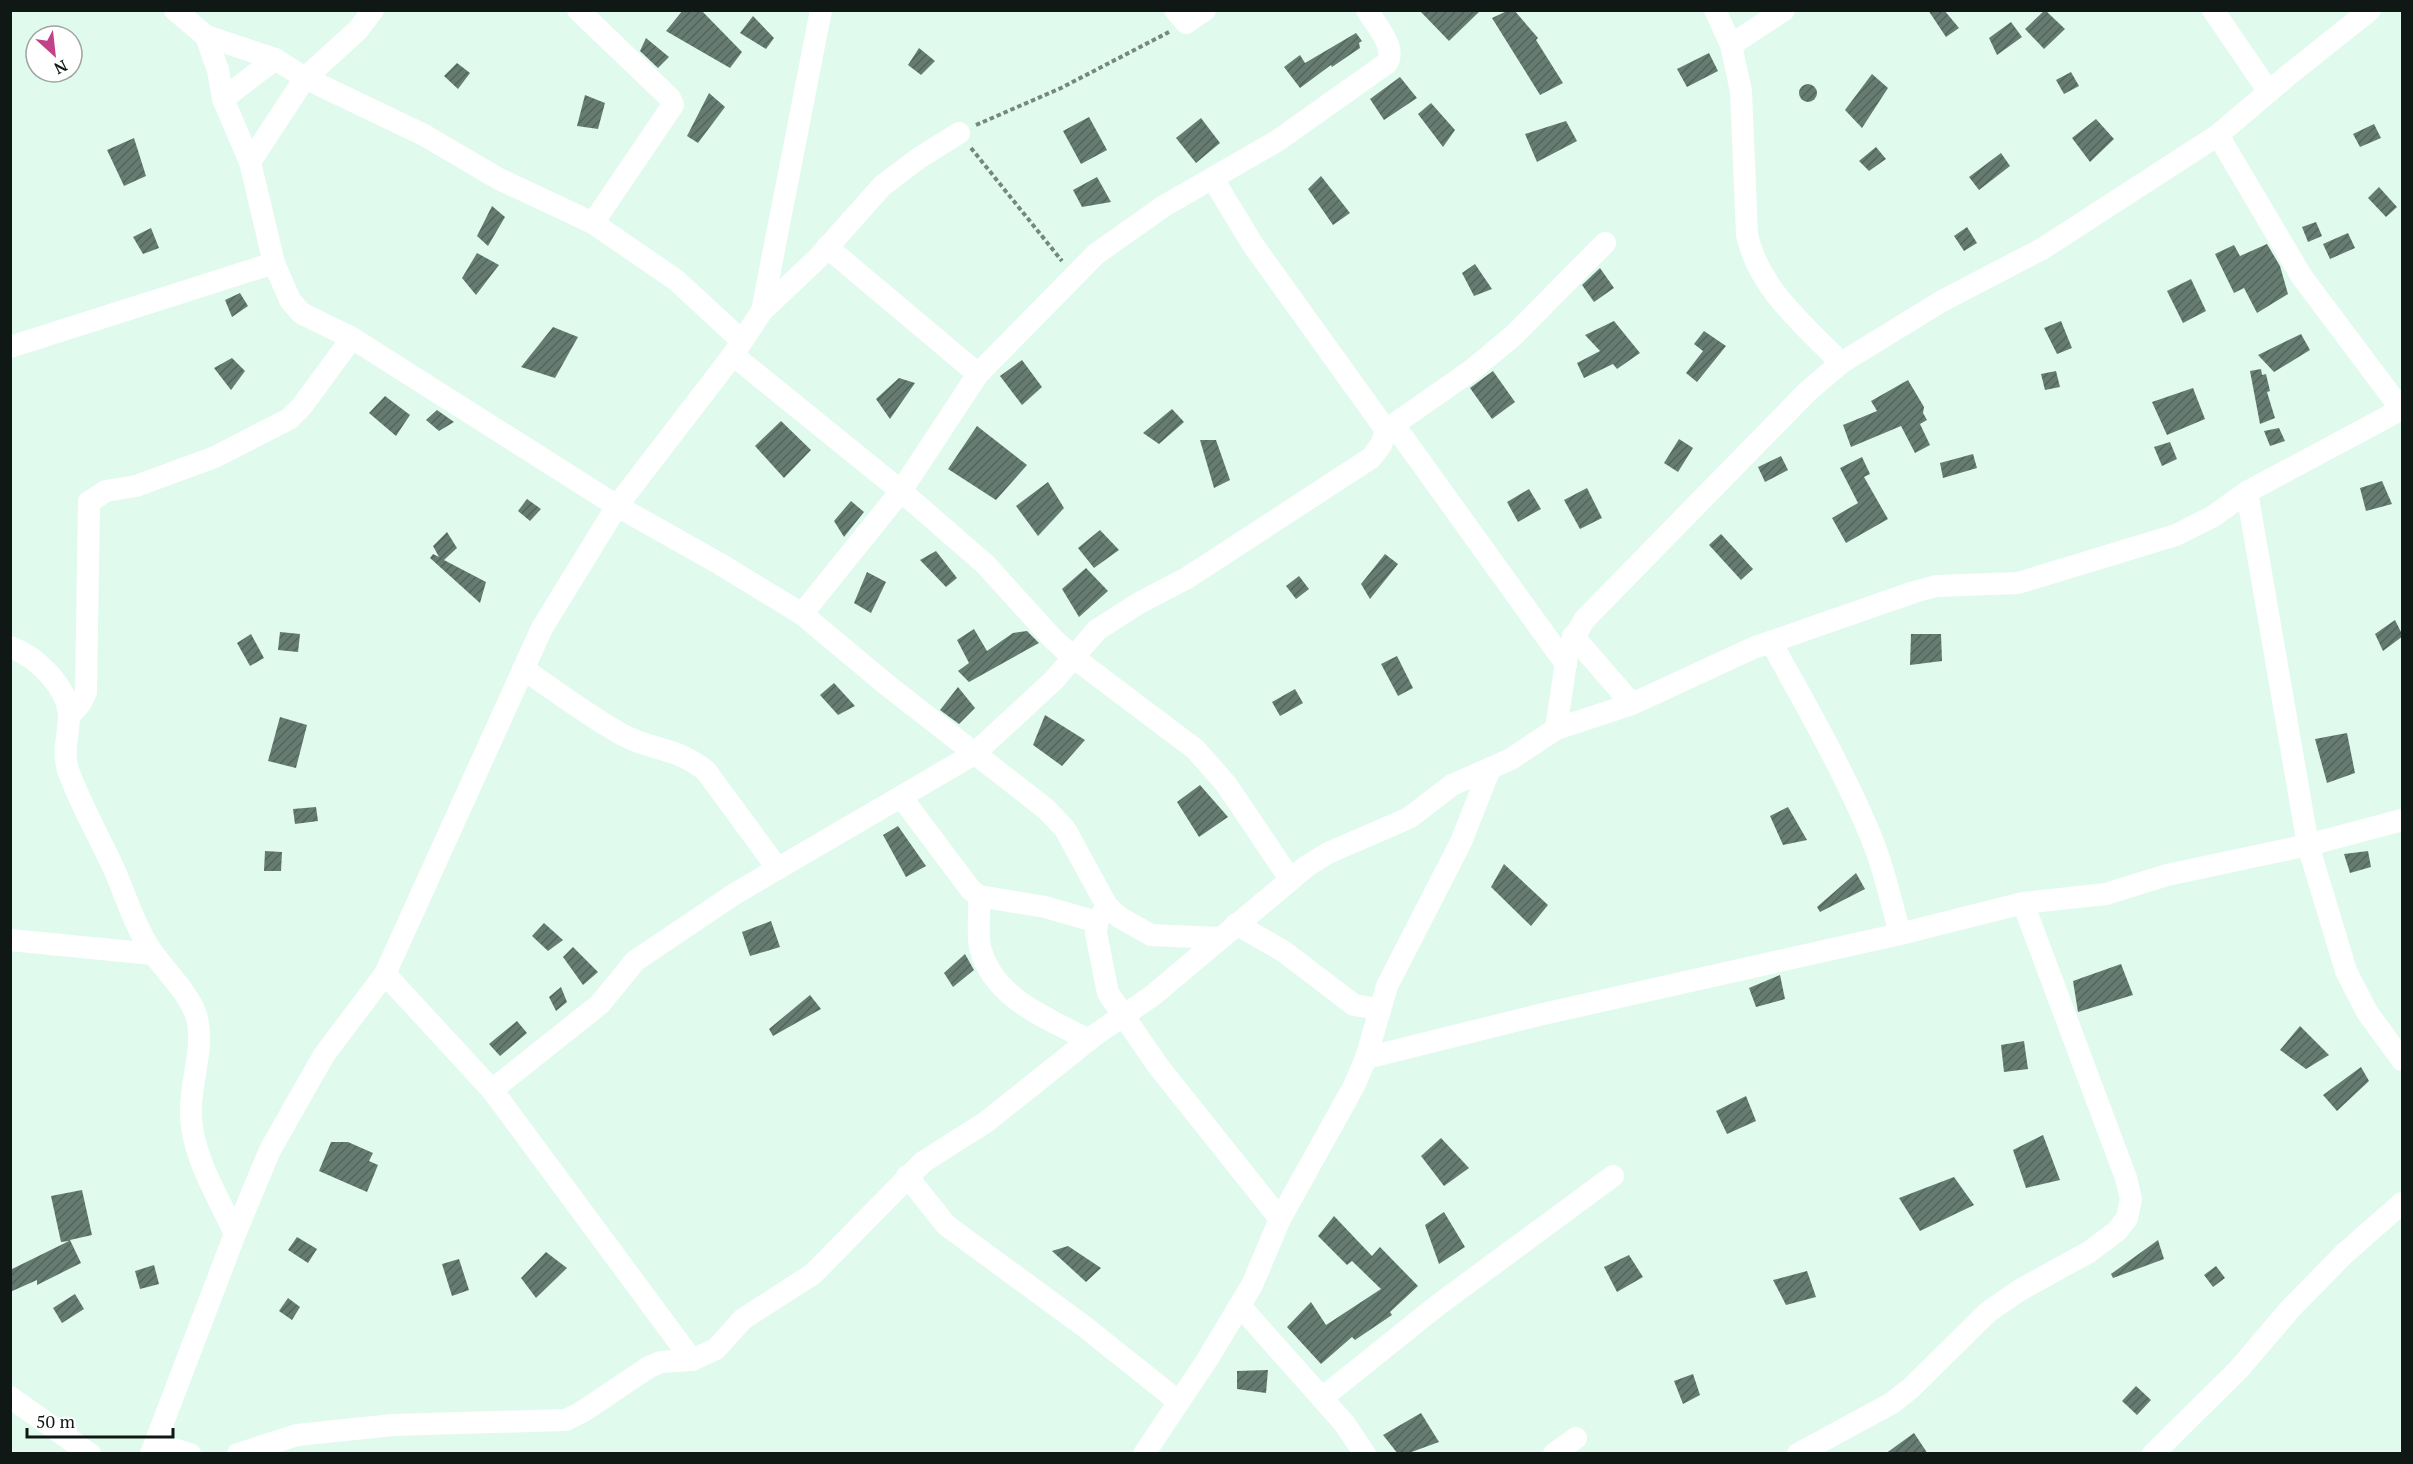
<svg xmlns="http://www.w3.org/2000/svg" width="2413" height="1464" viewBox="0 0 2413 1464" font-family="'PT Serif',serif">
<style>
.building{fill:url(#building-hatch)}
.lines{fill:none;stroke-linecap:round;stroke-linejoin:round}
.path{stroke:#75877f;stroke-width:4;stroke-dasharray:4.5 3;stroke-linecap:butt}
.minor{stroke:#fff;stroke-width:22}
</style>
<defs>
<pattern id="building-hatch" width="6" height="6" patternUnits="userSpaceOnUse" patternTransform="scale(1.5)"><rect width="6" height="6" fill="#667c72"/><path d="M-1 1l2-2M0 6l6-6M5 7l2-2" fill="none" stroke="#52655c"/></pattern>
</defs>
<rect width="100%" height="100%" fill="#e0faee"/>
<g class="building">
<path d="M683,10h18l41,42 -12,16 -64,-37z"/>
<path d="M1419,10h62l-32,31z"/>
<path d="M1509,10h5l24,28 -2,2 27,43 -23,12 -48,-77z"/>
<path d="M1928,10h16l15,18 -13,9z"/>
<path d="M2045,10l20,19 -21,20 -19,-20z"/>
<path d="M753,16l21,22 -8,11 -26,-16z"/>
<path d="M2011,22l11,15 -25,18 -8,-17z"/>
<path d="M1356,33l6,8 -3,2 1,5 -28,19 -1,-2 -31,23 -16,-21 16,-12 5,8z"/>
<path d="M646,38l23,19 -11,11 -18,-17z"/>
<path d="M919,48l16,13 -14,14 -13,-10z"/>
<path d="M1709,53l9,18 -31,16 -10,-18z"/>
<path d="M457,63l13,10 -12,16 -14,-13z"/>
<path d="M2071,72l8,14 -15,8 -8,-14z"/>
<path d="M1872,74l16,14 -26,40 -17,-18z"/>
<path d="M1400,77l17,21 -33,22 -14,-21z"/>
<circle cx="1808" cy="93" r="9"/>
<path d="M709,93l16,14 -27,36 -11,-7z"/>
<path d="M585,95l20,8 -7,26 -21,-3z"/>
<path d="M1431,103l24,27 -12,17 -25,-33z"/>
<path d="M1089,117l18,33 -26,14 -18,-33z"/>
<path d="M1201,118l19,25 -24,20 -20,-25z"/>
<path d="M2096,119l18,20 -24,23 -18,-24z"/>
<path d="M1566,121l11,20 -40,21 -12,-28z"/>
<path d="M2374,124l7,14 -21,9 -7,-13z"/>
<path d="M134,138l12,38 -22,10 -17,-36z"/>
<path d="M1876,147l10,12 -17,12 -10,-10z"/>
<path d="M2001,153l9,13 -31,24 -10,-13z"/>
<path d="M1321,176l29,37 -17,12 -25,-36z"/>
<path d="M1097,177l14,25 -29,5 -9,-17z"/>
<path d="M2379,187l18,20 -11,10 -18,-19z"/>
<path d="M492,206l13,11 -17,29 -11,-10z"/>
<path d="M2316,222l6,14 -14,6 -6,-15z"/>
<path d="M1967,227l10,16 -13,8 -10,-15z"/>
<path d="M151,228l8,20 -16,6 -10,-17z"/>
<path d="M2348,233l7,15 -25,11 -7,-15z"/>
<path d="M2267,244l13,22 8,28 -31,19 -13,-25 -10,5 -19,-39 19,-9 6,11z"/>
<path d="M477,253l22,12 -23,30 -14,-17z"/>
<path d="M1475,264l17,25 -18,7 -12,-23z"/>
<path d="M1600,268l14,20 -20,14 -12,-17z"/>
<path d="M2191,279l15,32 -23,12 -16,-32z"/>
<path d="M240,293l8,13 -16,11 -7,-17z"/>
<path d="M1614,321l26,32 -23,16 -4,-5 -29,14 -7,-15 23,-12 -15,-16z"/>
<path d="M2061,321l11,27 -15,6 -13,-26z"/>
<path d="M553,327l25,10 -23,41 -34,-11z"/>
<path d="M1704,331l22,15 -29,36 -11,-9 17,-22 -9,-7z"/>
<path d="M2301,334l9,16 -36,22 -16,-17z"/>
<path d="M232,358l13,13 -14,19 -17,-22z"/>
<path d="M1022,360l20,27 -20,18 -22,-29z"/>
<path d="M2261,369l1,6 4,-1 4,17 -3,1 8,26 -15,6 -10,-53z"/>
<path d="M1493,371l22,31 -23,17 -22,-31z"/>
<path d="M2056,371l4,16 -15,3 -4,-16z"/>
<path d="M899,378l16,5 -25,36 -14,-20z"/>
<path d="M1908,380l16,27 -1,6 4,7 -7,4 10,21 -15,8 -14,-27 -50,21 -8,-22 34,-14 -6,-10z"/>
<path d="M2193,388l12,31 -38,16 -15,-33z"/>
<path d="M385,396l25,19 -14,21 -27,-23z"/>
<path d="M1172,409l12,13 -25,22 -16,-11z"/>
<path d="M437,410l17,12 -15,9 -13,-11z"/>
<path d="M781,421l30,29 -27,28 -29,-32z"/>
<path d="M977,426l50,39 -31,35 -48,-31z"/>
<path d="M2279,428l6,13 -15,5 -6,-15z"/>
<path d="M1679,439l14,9 -15,24 -14,-9z"/>
<path d="M1200,440h16l14,40 -16,8z"/>
<path d="M2170,442l7,17 -15,7 -8,-19z"/>
<path d="M1973,454l4,14 -34,10 -3,-15z"/>
<path d="M1781,456l7,14 -23,12 -7,-15z"/>
<path d="M1862,457l8,17 -6,3 24,42 -42,24 -14,-25 26,-15 -18,-35z"/>
<path d="M2382,481l10,23 -26,7 -6,-23z"/>
<path d="M1048,482l16,26 -26,28 -22,-30z"/>
<path d="M1587,488l15,30 -22,11 -16,-29z"/>
<path d="M1529,489l12,20 -23,13 -11,-20z"/>
<path d="M527,499l14,10 -11,12 -12,-10z"/>
<path d="M851,501l13,11 -20,25 -10,-16z"/>
<path d="M1100,530l19,20 -25,18 -16,-20z"/>
<path d="M447,532l10,16 -13,12 42,22 -6,21 -50,-45 3,-4 6,3 -6,-11z"/>
<path d="M1721,534l32,35 -12,11 -32,-35z"/>
<path d="M936,551l21,27 -11,9 -26,-27z"/>
<path d="M1385,554l13,10 -28,35 -9,-15z"/>
<path d="M1086,568l22,23 -29,26 -17,-28z"/>
<path d="M867,572l19,10 -15,31 -17,-10z"/>
<path d="M1299,576l10,13 -13,10 -10,-13z"/>
<path d="M2395,620l8,16 -20,15 -8,-17z"/>
<path d="M974,629l13,22 26,-18 14,-2 12,12 -70,39 -11,-11 11,-8 -12,-23z"/>
<path d="M280,632l20,2 -2,18 -20,-2z"/>
<path d="M251,634l13,24 -14,8 -13,-23z"/>
<path d="M1911,634h30l1,27 -32,4z"/>
<path d="M1397,656l16,32 -15,8 -17,-32z"/>
<path d="M834,683l21,23 -17,9 -18,-20z"/>
<path d="M958,687l17,21 -16,16 -19,-14z"/>
<path d="M1295,689l8,14 -23,13 -8,-14z"/>
<path d="M1045,715l40,25 -23,26 -29,-21z"/>
<path d="M280,717l27,8 -11,43 -28,-7z"/>
<path d="M2347,733l8,40 -28,10 -12,-44z"/>
<path d="M1200,785l28,32 -29,20 -22,-35z"/>
<path d="M316,807l2,14 -23,3 -2,-15z"/>
<path d="M1788,807l19,33 -24,5 -13,-29z"/>
<path d="M898,826l28,40 -20,11 -23,-42z"/>
<path d="M265,851l17,1 -1,19h-17z"/>
<path d="M2368,851l3,16 -21,6 -6,-19z"/>
<path d="M1504,864l44,41 -17,21 -40,-39z"/>
<path d="M1856,873l9,16 -45,23 -3,-5z"/>
<path d="M771,921l9,26 -30,9 -8,-24z"/>
<path d="M544,923l19,17 -15,11 -16,-15z"/>
<path d="M573,947l25,25 -15,13 -20,-28z"/>
<path d="M965,954l9,16 -21,17 -9,-14z"/>
<path d="M2121,964l12,31 -55,17 -5,-31z"/>
<path d="M1780,975l5,24 -29,8 -7,-19z"/>
<path d="M561,987l6,15 -11,9 -7,-14z"/>
<path d="M810,995l11,14 -48,27 -4,-7z"/>
<path d="M517,1021l10,12 -27,23 -11,-12z"/>
<path d="M2300,1026l29,29 -23,14 -26,-19z"/>
<path d="M2024,1041l4,28 -24,3 -3,-27z"/>
<path d="M2361,1067l8,14 -32,30 -14,-16z"/>
<path d="M1746,1096l10,25 -29,13 -11,-23z"/>
<path d="M2043,1135l17,45 -34,8 -13,-38z"/>
<path d="M1441,1138l28,30 -25,18 -23,-30z"/>
<path d="M331,1142h17l25,11 -4,8 9,4 -11,27 -48,-21z"/>
<path d="M1954,1177l20,28 -54,26 -21,-33z"/>
<path d="M82,1190l10,45 -22,5 11,23 -44,22v-5l-27,12v-22l59,-29 -8,1 -10,-46z"/>
<path d="M1444,1212l21,35 -26,17 -14,-39z"/>
<path d="M1334,1216l38,40 8,-9 38,39 -28,26 2,3 -37,25 -3,-3 -31,27 -34,-37 24,-25 15,23 55,-36 -29,-28 -5,4 -29,-29z"/>
<path d="M297,1237l20,12 -9,14 -20,-13z"/>
<path d="M2158,1240l6,19 -51,19 -2,-4z"/>
<path d="M1068,1246l33,22 -15,14 -34,-31z"/>
<path d="M546,1252l21,16 -31,30 -15,-20z"/>
<path d="M1629,1255l14,22 -26,15 -13,-25z"/>
<path d="M459,1259l10,31 -17,6 -10,-32z"/>
<path d="M154,1265l5,19 -19,5 -5,-18z"/>
<path d="M2216,1266l9,12 -12,9 -9,-12z"/>
<path d="M1807,1271l9,26 -30,8 -13,-25z"/>
<path d="M75,1294l9,15 -22,14 -9,-15z"/>
<path d="M288,1298l12,9 -8,13 -13,-9z"/>
<path d="M1268,1370l-2,23 -29,-4v-18z"/>
<path d="M1693,1374l7,21 -17,9 -9,-23z"/>
<path d="M2136,1386l15,14 -14,15 -15,-14z"/>
<path d="M1421,1413l18,29 -33,12h-8l-15,-19z"/>
<path d="M1914,1433l14,21h-43z"/>
</g>
<g class="lines">
<g class="path">
<path d="M976,125l85,-37 108,-56"/>
<path d="M971,148l91,113"/>
</g>
<g class="minor">
<path d="M175,10l31,26 69,23 30,19 53,-48 15,-20"/>
<path d="M578,10l92,88 3,7 -80,118"/>
<path d="M1175,10l11,13 19,-13"/>
<path d="M1715,10l16,35 10,46 6,144c12,54 57,90 94,128"/>
<path d="M2213,10l56,82"/>
<path d="M206,36l12,34 5,29 27,63 24,101"/>
<path d="M1731,45l53,-35"/>
<path d="M223,99l52,-40"/>
<path d="M2218,135l84,142 99,132"/>
<path d="M250,162l55,-84 119,57 75,44 94,44 83,57 66,61"/>
<path d="M827,247l151,127"/>
<path d="M762,311l56,-53 64,-72 37,-28 40,-25"/>
<path d="M10,347l264,-84 16,37 11,13 51,25 265,168 103,58 82,50 85,71 159,124 19,20 42,77 12,11 32,18 70,3"/>
<path d="M733,355l168,136 84,73 68,75 20,18 122,92 31,35 64,95"/>
<path d="M1394,425l172,239"/>
<path d="M1386,430l86,-60 42,-35 91,-92"/>
<path d="M2247,492l61,353 38,126 21,41 35,48"/>
<path d="M802,614l99,-123 77,-117 118,-120 68,-48 113,-65 110,-78c10,-16 -12,-39 -20,-53"/>
<path d="M1573,636l59,68"/>
<path d="M1771,642c33,60 68,120 95,183 16,35 24,72 34,109"/>
<path d="M10,647c26,9 58,40 59,69 0,19 -7,34 -1,54 12,34 31,66 46,99 11,25 19,52 33,75 14,24 40,45 49,71 10,31 -7,68 -5,100 1,41 27,81 44,119"/>
<path d="M523,669c33,22 65,47 100,66 30,16 54,12 83,36l72,98"/>
<path d="M69,716l11,-12 6,-12 3,-190 17,-11 30,-5 79,-29 74,-38 13,-13 50,-68"/>
<path d="M1556,729l76,-25 121,-56 161,-56 22,-6 82,-3 158,-48 36,-18 35,-25 155,-83"/>
<path d="M902,798l69,92 8,6 66,11 52,15"/>
<path d="M979,896c1,16 -2,36 1,51 13,52 67,71 109,93"/>
<path d="M1107,906l-10,16 -1,11 12,60 50,73 122,153"/>
<path d="M1236,924l47,27 71,54 25,4"/>
<path d="M10,940l143,14"/>
<path d="M385,974l107,116 200,270"/>
<path d="M1366,1058l177,-44 357,-80 123,-31 83,-9 61,-19 141,-30 94,-25"/>
<path d="M492,1090l108,-86 35,-43 101,-68 238,-139 80,-74 43,-50 42,-27 48,-25 184,-120 10,-13 5,-15 -133,-185 -40,-66"/>
<path d="M907,1176l39,49 139,102 94,75"/>
<path d="M1240,1306l104,117 21,31"/>
<path d="M10,1397l80,57"/>
<path d="M1322,1398l116,-93 175,-129"/>
<path d="M157,1444l33,10"/>
<path d="M151,1454l84,-220 35,-84 54,-95 61,-81 157,-346 75,-122 116,-151 29,-44 59,-301"/>
<path d="M238,1454l59,-19 96,-10 173,-5 16,-8 67,-45 12,-5 31,-2 24,-11 27,-30 70,-45 110,-112 63,-40 109,-87 57,-39 155,-130 21,-13 81,-35 43,-33 59,-26 45,-30 12,-80 16,-29 224,-229 33,-28 101,-62 100,-52 176,-114 68,-58 84,-67"/>
<path d="M1144,1454l63,-94 45,-75 28,-66 74,-133 12,-28 21,-72 74,-144 28,-71"/>
<path d="M1554,1454l22,-16"/>
<path d="M1798,1454l94,-51 19,-15 77,-76 32,-22 69,-38 28,-21 10,-13 4,-19 -5,-21 -103,-275"/>
<path d="M2153,1454l86,-85 52,-61 53,-54 58,-51"/>
</g>
</g>
<rect width="2413" height="1464" fill="none" stroke="#0f1814" stroke-width="24"/>
<g transform="translate(54 54) rotate(153)"><circle r="28" fill="#ffffff" stroke="#9fa3a1" stroke-width="1.5"/>
<path d="M0-4.5L10 22L0 15L-10 22Z" fill="#c24189"/>
<text y="-9" font-size="16" font-weight="bold" text-anchor="middle" fill="#0f1814">N</text>
</g>
<path d="M27 1428v9h146v-9" fill="none" stroke="#0f1814" stroke-width="3"/>
<text x="36" y="1428" font-size="18" fill="#0f1814" stroke="#ffffff" stroke-width="4.5" paint-order="stroke">50 m</text>
</svg>
